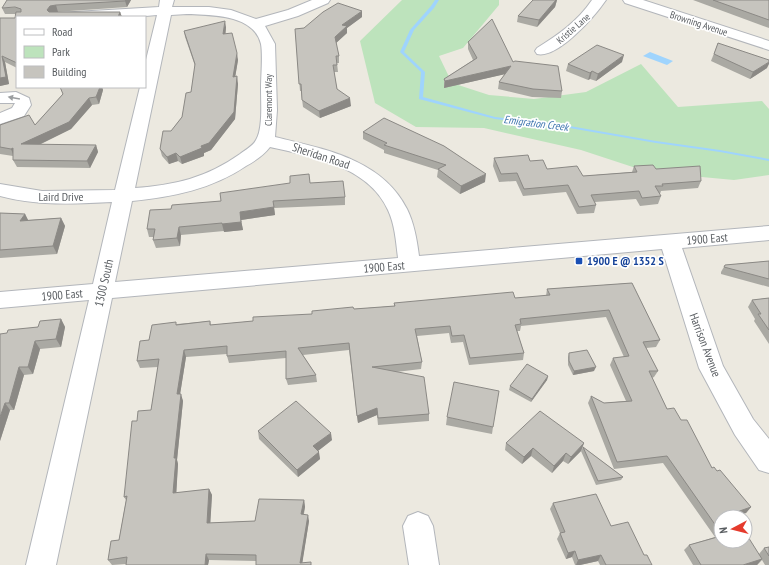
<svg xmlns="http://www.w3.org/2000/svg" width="769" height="565" viewBox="0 0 769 565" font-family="'PT Sans Narrow',sans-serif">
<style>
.green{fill:#bde3bc}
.water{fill:#9fd4fd}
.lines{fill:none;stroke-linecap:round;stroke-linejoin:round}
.stream{fill:#9fd4fd;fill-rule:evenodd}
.minor-casing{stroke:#b3b6bb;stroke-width:2}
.minor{fill:#fff;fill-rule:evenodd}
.wall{fill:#aaa9a3}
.shaded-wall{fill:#8b8985}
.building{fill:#c6c4be;stroke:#8b8985}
.oneway{fill:#9b9ea0}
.transit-dot{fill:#1a4fb4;stroke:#fff;stroke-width:1.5}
.labels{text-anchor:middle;stroke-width:3.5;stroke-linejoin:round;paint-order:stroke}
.far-street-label{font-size:10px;fill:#595d61;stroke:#fff}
.far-water-label{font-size:11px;font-style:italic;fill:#3e75ae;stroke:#fff}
.street-label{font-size:12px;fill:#595d61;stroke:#fff}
.transit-label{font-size:12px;font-weight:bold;fill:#164399;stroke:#fff;text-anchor:start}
</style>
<rect width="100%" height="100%" fill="#ece9e0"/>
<path class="green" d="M402,0h97v5l-36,43 -24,8 13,27 37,12 45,4 52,-7 55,-28 37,43 84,-6 7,8v66l-35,5 -86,-8 -67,-22 -97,-22 -68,-1 -41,-24 -15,-62z"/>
<path class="water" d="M650,52l23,9 -6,4 -24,-9z"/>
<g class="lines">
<path class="stream" d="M435,0h4l-5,8 -20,22 -10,22 21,20 -2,25 72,20 63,7 98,17 64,9 49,9v2l-49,-9 -64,-9 -98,-17 -63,-7 -76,-20 2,-27 -21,-20 10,-22 21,-24z"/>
<defs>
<g id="minor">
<path d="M160,0h14l-2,7h37l22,3 25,9 32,-9 24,-10h18l-2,3 -30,13 -33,10 10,18 2,66 -2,27c49,12 107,22 132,72 7,14 10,31 12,47l350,-30v14l-87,8 41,118 30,53 16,20v34l-10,-3 -24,-35 -36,-67 -37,-119 -550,49 -56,267h-30l63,-265 -89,8v-16l93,-8 19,-82c-38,2 -75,4 -112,-6v-12l42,7 73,-1 25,-103h5v-23l12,-49 -23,2h-83l2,-3 5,-1 101,-6zM187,14c23,1 67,0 74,30 2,11 0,33 0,45 0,14 2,40 -5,51 -3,6 -11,10 -16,14 -34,24 -65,31 -105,34l36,-173zM270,147c41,9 98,19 118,63 7,15 8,32 10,48l-283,24 17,-81c41,-4 80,-12 114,-35 9,-5 18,-11 24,-19z"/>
<path d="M592,0h14c-11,16 -48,59 -69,54l-2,-3 2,-3c21,-13 41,-27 55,-48z"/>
<path d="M623,0h20l126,41v9l-144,-47z"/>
<path d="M16,92l13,6 2,7 -7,11 -24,8v-11l12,-5 3,-5h-15v-10z"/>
<path d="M418,512l10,4 5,10 6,39h-30l-6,-39 5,-10z"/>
</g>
</defs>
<use href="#minor" class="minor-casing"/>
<use href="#minor" class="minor"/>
</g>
<g class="wall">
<path d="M131,0l-4,7 -72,5h65l2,5h-105v51l-12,-6 4,22 -9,2v-68h15l1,-4h-11l-3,-6z"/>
<path d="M533,0h24l-2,7 -18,20 -20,-5 1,-6z"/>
<path d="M693,0h76v28z"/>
<path d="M362,17l-15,11v5l-11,10 3,13v7h-2l1,9h-4l3,17 14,17 -31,12 -17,-11 -2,-16h-1l-5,-62 9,-1z"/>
<path d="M226,27l-1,7 13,26 -3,17 3,7 -3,35 -24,31 -7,3v3l-22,8 -4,-3 -9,3 -7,-8 -2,-7 11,-18 11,-14 9,-25 4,-26 -10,-29 -1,-6z"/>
<path d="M468,42l45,20 49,29 -1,7 -29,-1 -34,-8 1,-7 6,-8 -61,14v-9l29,-19 -5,-11z"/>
<path d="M718,43l49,25 -17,11 -39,-18z"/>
<path d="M622,62l-26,19 -6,-2 -2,1 -22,-9 2,-7z"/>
<path d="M60,87h42l1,3 -4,14 -7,1 -21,24 -32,16h57l2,7 -8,16 -73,-1 -4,-7v-4l-13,-2v-29h35l28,-31z"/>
<path d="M363,132l81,14 41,36 -25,12 -23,-17 1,-7 -54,-17v-3l-21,-11z"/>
<path d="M494,158l36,3 17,8 36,7 49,-4 2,-6 22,3 45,12 -3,7 -37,3 -1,3h-1l2,2 -3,8 -18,2 -4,-7 -41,3 1,3 -2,8 -17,1 -11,-22 -43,4 -7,-15 -17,1 -6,-16z"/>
<path d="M310,183l35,14v8l-71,3 1,7 -34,5 2,10 -19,2v-1l-43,4 -1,11 -24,2 -3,-8 1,-3h-5l-2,-8 24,-20 50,-8z"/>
<path d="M0,213l25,1 3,6 33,-2 4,8 -8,28 -57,4z"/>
<path d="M769,261v26l-48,-13v-2l4,-7z"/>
<path d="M632,283l28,57 -4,7 -10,1 12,23 -4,6 -2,1 15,31 14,11 31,48 5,3 34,36 -5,6 -25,4v24l38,13 5,-6 5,-1v18h-4l-3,-5 -5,5h-64l-9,-15 5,-5 26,-8 -52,-74 -49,6 -26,-66 3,-7 13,7 22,-2 -16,-36 3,-7 11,-1 -18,-40 -85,9 -1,5h-3l7,22 -1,7 -54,5 -6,-23 -12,1 -2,-10 -32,3 5,26 -1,7 -25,3 33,42v7l-51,4 -1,-10 -19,8 -9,-73 -46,5 13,20 1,7 -29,3 -2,-6v-21l-57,5 -2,-7v-2l-41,3 -6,37 3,7 -6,59 1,4 -2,29 33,-4 3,6 -2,28 45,-2 49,-21 1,7 -1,7 5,7 -7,42 10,2 -56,-4 -47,-1 -1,5h-82v-1l-14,1 -4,-5 11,-20 7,-40 -2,-3 13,-76 14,-11 7,-43 -18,1 -3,-7 12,-21 28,-16 33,-3 1,4 42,-4 101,-12 40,-3v-3l121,-5 31,-2 1,-7z"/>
<path d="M769,298v46l-15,-23 1,-2 -7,-12 4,-7z"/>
<path d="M61,319l4,8 -4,20 -21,2 -7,25 -9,1 -10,35h-4l-10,31 7,-108 31,-6z"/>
<path d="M569,353l25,18 -21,4 -5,-10v-8z"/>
<path d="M548,376l-1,4 -16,22 -22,-12 1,-4z"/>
<path d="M447,417l46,10 -1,7 -46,-9z"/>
<path d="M258,431l74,9 -14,11 2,8 -22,18 -39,-38z"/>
<path d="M506,443h78l-3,8 -13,13 -5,-3 -11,12 -21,-17 -9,8 -17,-14z"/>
<path d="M583,447l40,30 -2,3 -25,5 -15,-34z"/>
<path d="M553,503l58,23 33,29 8,10h-52l-2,-4 -18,4h-5l-3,-8 -6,2 -9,-20 3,-6 -10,-24z"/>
</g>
<g class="shaded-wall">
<path d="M126,0h5l-4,7 -2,-6z"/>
<path d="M556,0h1l-2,7 -18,20 2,-7z"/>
<path d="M56,5l2,7 -5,1 -3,3 -3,-6 3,-4z"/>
<path d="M362,11v6l-15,11v5l-12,11v-7l7,-12z"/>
<path d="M120,12l2,5h-4z"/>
<path d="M225,21l1,6 -1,14 -2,-7z"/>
<path d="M237,53l1,7 -4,24 -1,-7z"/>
<path d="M624,55l-2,7 -26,19 2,-7z"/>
<path d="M2,56l3,6 4,22 -9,2v-8z"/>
<path d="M769,62v2l-2,4 -17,11 3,-7z"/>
<path d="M511,66l-1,7 -66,15 1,-7z"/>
<path d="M592,71l-2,8 -2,1 2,-7z"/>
<path d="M237,76l1,8 -3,35 -24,31 -7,3v3l-22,8 -2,-7z"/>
<path d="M100,87h2l1,3 -4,14 -3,-7z"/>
<path d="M89,98l3,7 -21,24 -47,23 -3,-8z"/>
<path d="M350,98l1,8 -31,12 -1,-7z"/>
<path d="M96,145l2,7 -8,16 -3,-7z"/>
<path d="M13,148l1,9 -3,-8z"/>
<path d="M176,153l2,8 -9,3 -2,-7z"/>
<path d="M486,174l-1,8 -25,12 1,-8z"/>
<path d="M274,207l1,8 -34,5 2,10 -19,2 -2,-8 18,-12z"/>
<path d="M25,214l4,8 -9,-1z"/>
<path d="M61,218l4,8 -8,28 -4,-8z"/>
<path d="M179,227l2,8 -1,11 -3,-8z"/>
<path d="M61,319l4,8 -4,20 -5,-8z"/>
<path d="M35,341l5,8 -7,25 -5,-7z"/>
<path d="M184,350l2,7 -7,44 -2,-7z"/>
<path d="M19,367l5,8 -10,35 -5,-7z"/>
<path d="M596,367l-2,4 -21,4 1,-4z"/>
<path d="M548,376l-1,4 -16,22 1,-3z"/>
<path d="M181,394l2,7 -6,59 1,4 -2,35 -3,-6 1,-35z"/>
<path d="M5,403l5,7 -10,31v-24z"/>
<path d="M377,408v7l-19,8 -1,-7z"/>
<path d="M331,433l1,7 -18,14 -1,-8z"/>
<path d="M584,443l-3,8 -13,13 3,-7z"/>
<path d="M533,448l-2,8 -9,8 2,-7z"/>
<path d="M319,452l1,7 -22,18 -1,-7z"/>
<path d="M566,453l-3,8 -11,12 2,-7z"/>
<path d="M209,489l3,6 -2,34 -3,-6z"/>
<path d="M304,500l1,7 -3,13 -1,-6z"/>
<path d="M751,507l-5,6 -11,4 -1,-4z"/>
<path d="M308,515l1,6 -7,44 -2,-2z"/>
<path d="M575,551l-3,6 -6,2 2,-6z"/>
<path d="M206,554l3,6 -1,5h-3z"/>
<path d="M601,555l-3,6 -18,4h-4l2,-5z"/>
<path d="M762,559l-5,6h-14z"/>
</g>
<g class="building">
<path d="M7,0h119l-1,1 -69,4 -6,1 -3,4 2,2h71l-2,5h-101v46l-15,-7 4,21 -6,1v-60h15l1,-6h5v-3l-6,-2 -13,1z"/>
<path d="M533,0h23l-17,20 -21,-4z"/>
<path d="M713,0h56v20z"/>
<path d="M338,3l24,8 -20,14 5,1 -12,11 4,19h-3l1,9h-4l4,24 13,9 -31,13 -17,-11 -1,-16h-2l-4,-55 9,-1 19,-16z"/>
<path d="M492,19l21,43 2,-1 43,5 4,25 -29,-2 -34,-7 12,-16 -66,15 -1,-2 33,-21 -9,-16z"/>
<path d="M225,21l-2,13 9,-1 5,20 -4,24 4,-1 -3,36 -25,31 -8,3 1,2 -22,9 -4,-4 -9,4 -7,-8 3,-18h8l11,-14 4,-24 5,-1 4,-28 -11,-33z"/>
<path d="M718,43l51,17v2l-16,10 -39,-18z"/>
<path d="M597,45l27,10 -26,19 -6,-3 -2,2 -22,-9z"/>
<path d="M60,87h40l-4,10 -7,1 -20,24 -48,22 75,1 -9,16 -74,-1v-12l-2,1 -11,-2v-22l29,-10 6,10 28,-31z"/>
<path d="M384,118l60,28 42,28 -25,12 -23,-17 8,-4 -62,-20 3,-2 -24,-11z"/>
<path d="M528,155l2,6 13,-1 4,9 30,-3 6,10 54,-4 -3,-6 19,-1 3,4 44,-3 1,15 -39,3 1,2h-8l6,10 -19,2 -3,-7 -48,4 5,10 -17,2 -11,-22 -44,4 -7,-16 -16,1 -7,-16z"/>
<path d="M309,174l1,9 33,-2 2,16 -72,4 1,6 -34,5 1,10 -19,2v-1l-43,4 -2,11 -24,2 2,-11h-8l3,-19 21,-1 1,-4 49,-4 -1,-8 70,-10v-7z"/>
<path d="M0,213l25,1 -5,7 41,-3 -8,28 -53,4z"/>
<path d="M769,261v18l-45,-12 1,-2z"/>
<path d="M632,283l28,57 -17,2 15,29h-9l18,38 7,-1 7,12h6l25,48 2,-1 3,4 3,-1 31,37 -17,6 2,4h-15v16l-54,-77 -50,6 -26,-66 13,7 28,-2 -19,-43 16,-2 -20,-46 -89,9 1,5 -6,1 9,28 -54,5 -6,-23 -12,1 -2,-10 -35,3 7,33 -50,5 52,10 5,37 -51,4 -1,-10 -20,8 -8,-73 -51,5 18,27 -30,4v-28l-59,5v-10l-43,4 -7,44h4l-7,64h2l-3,35 36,-4 -2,34 48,-2 4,-22 45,1 -3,14 7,1 -8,48 11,-1v3h-55v-10l-50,-1 -1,11h-79l1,-8 -19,3 3,-19 8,-1 8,-44 -3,1 8,-76h5l1,-10 13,-1 8,-51 -22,2 3,-20 9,-1 3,-15 24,-3v3l34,-4v4l43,-4v-4l59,-3v-3l41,-4 1,2 41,-3 -1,-3 119,-11 2,6 35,-3 -3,-6z"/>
<path d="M769,298v32l-11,-16h3l-9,-14z"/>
<path d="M61,319l-5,20 -21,2 -7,26h-9l-10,36h-4l-5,14v-83l7,-1 1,-3 30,-3 2,-6z"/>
<path d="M587,350l9,17 -22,4 -5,-10v-8z"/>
<path d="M527,364l21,12 -16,23 -22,-13z"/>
<path d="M454,382l45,9 -6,36 -46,-10z"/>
<path d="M296,401l35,32 -18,13 6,6 -22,18 -39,-39z"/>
<path d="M540,411l44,32 -13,14 -5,-4 -12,13 -21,-18 -9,9 -18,-14z"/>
<path d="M583,447l40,30 -25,4z"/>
<path d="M596,494l15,32 17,-4 16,33h3l5,10h-46l-5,-10 -23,5 -3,-9 -7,2 -8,-20 5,-1 -12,-29z"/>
<path d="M745,532l17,27 -19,6h-42l-12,-20 32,-9v5h24z"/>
<path d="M769,547v9l-5,-8z"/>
</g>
<defs><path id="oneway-solid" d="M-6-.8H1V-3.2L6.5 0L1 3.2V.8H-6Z"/></defs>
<use class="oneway" href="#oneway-solid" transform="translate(14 98) rotate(-170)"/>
<rect class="transit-dot" x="575" y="257" width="8" height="8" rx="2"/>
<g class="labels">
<g class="far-street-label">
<text transform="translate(699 23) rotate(18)" y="4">Browning Avenue</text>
<text transform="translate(573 28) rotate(-41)" y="4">Kristie Lane</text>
<text transform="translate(268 100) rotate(-90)" y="4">Claremont Way</text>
</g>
<g class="far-water-label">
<text transform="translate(536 123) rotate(7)" y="4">Emigration Creek</text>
</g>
<g class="street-label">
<text transform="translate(321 156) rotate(18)" y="4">Sheridan Road</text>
<text x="61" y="201">Laird Drive</text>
<text transform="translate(707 239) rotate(-5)" y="4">1900 East</text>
<text transform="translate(384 267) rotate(-5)" y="4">1900 East</text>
<text transform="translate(104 283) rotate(-77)" y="4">1300 South</text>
<text transform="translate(62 295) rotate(-5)" y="4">1900 East</text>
<text transform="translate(705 345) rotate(69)" y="4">Harrison Avenue</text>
</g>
<g class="transit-label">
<text x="587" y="265">1900 E @ 1352 S</text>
</g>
</g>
<rect x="16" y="16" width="130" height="72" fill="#ffffff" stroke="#bdbec0"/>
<rect x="24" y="29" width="20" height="6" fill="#ffffff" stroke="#bdbec0"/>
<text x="52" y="36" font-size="12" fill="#595d61">Road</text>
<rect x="24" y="46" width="20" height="12" fill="#bde3bc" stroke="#bdbec0"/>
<text x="52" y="56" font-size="12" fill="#595d61">Park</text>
<rect x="24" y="66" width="20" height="12" fill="#c6c4be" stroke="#bdbec0"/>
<text x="52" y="76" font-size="12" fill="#595d61">Building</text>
<g transform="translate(733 529) rotate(263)"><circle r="19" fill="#ffffff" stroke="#bdbec0"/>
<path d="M0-3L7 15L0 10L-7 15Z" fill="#e53b2d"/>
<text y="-6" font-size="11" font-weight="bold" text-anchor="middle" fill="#595d61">N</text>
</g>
</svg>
